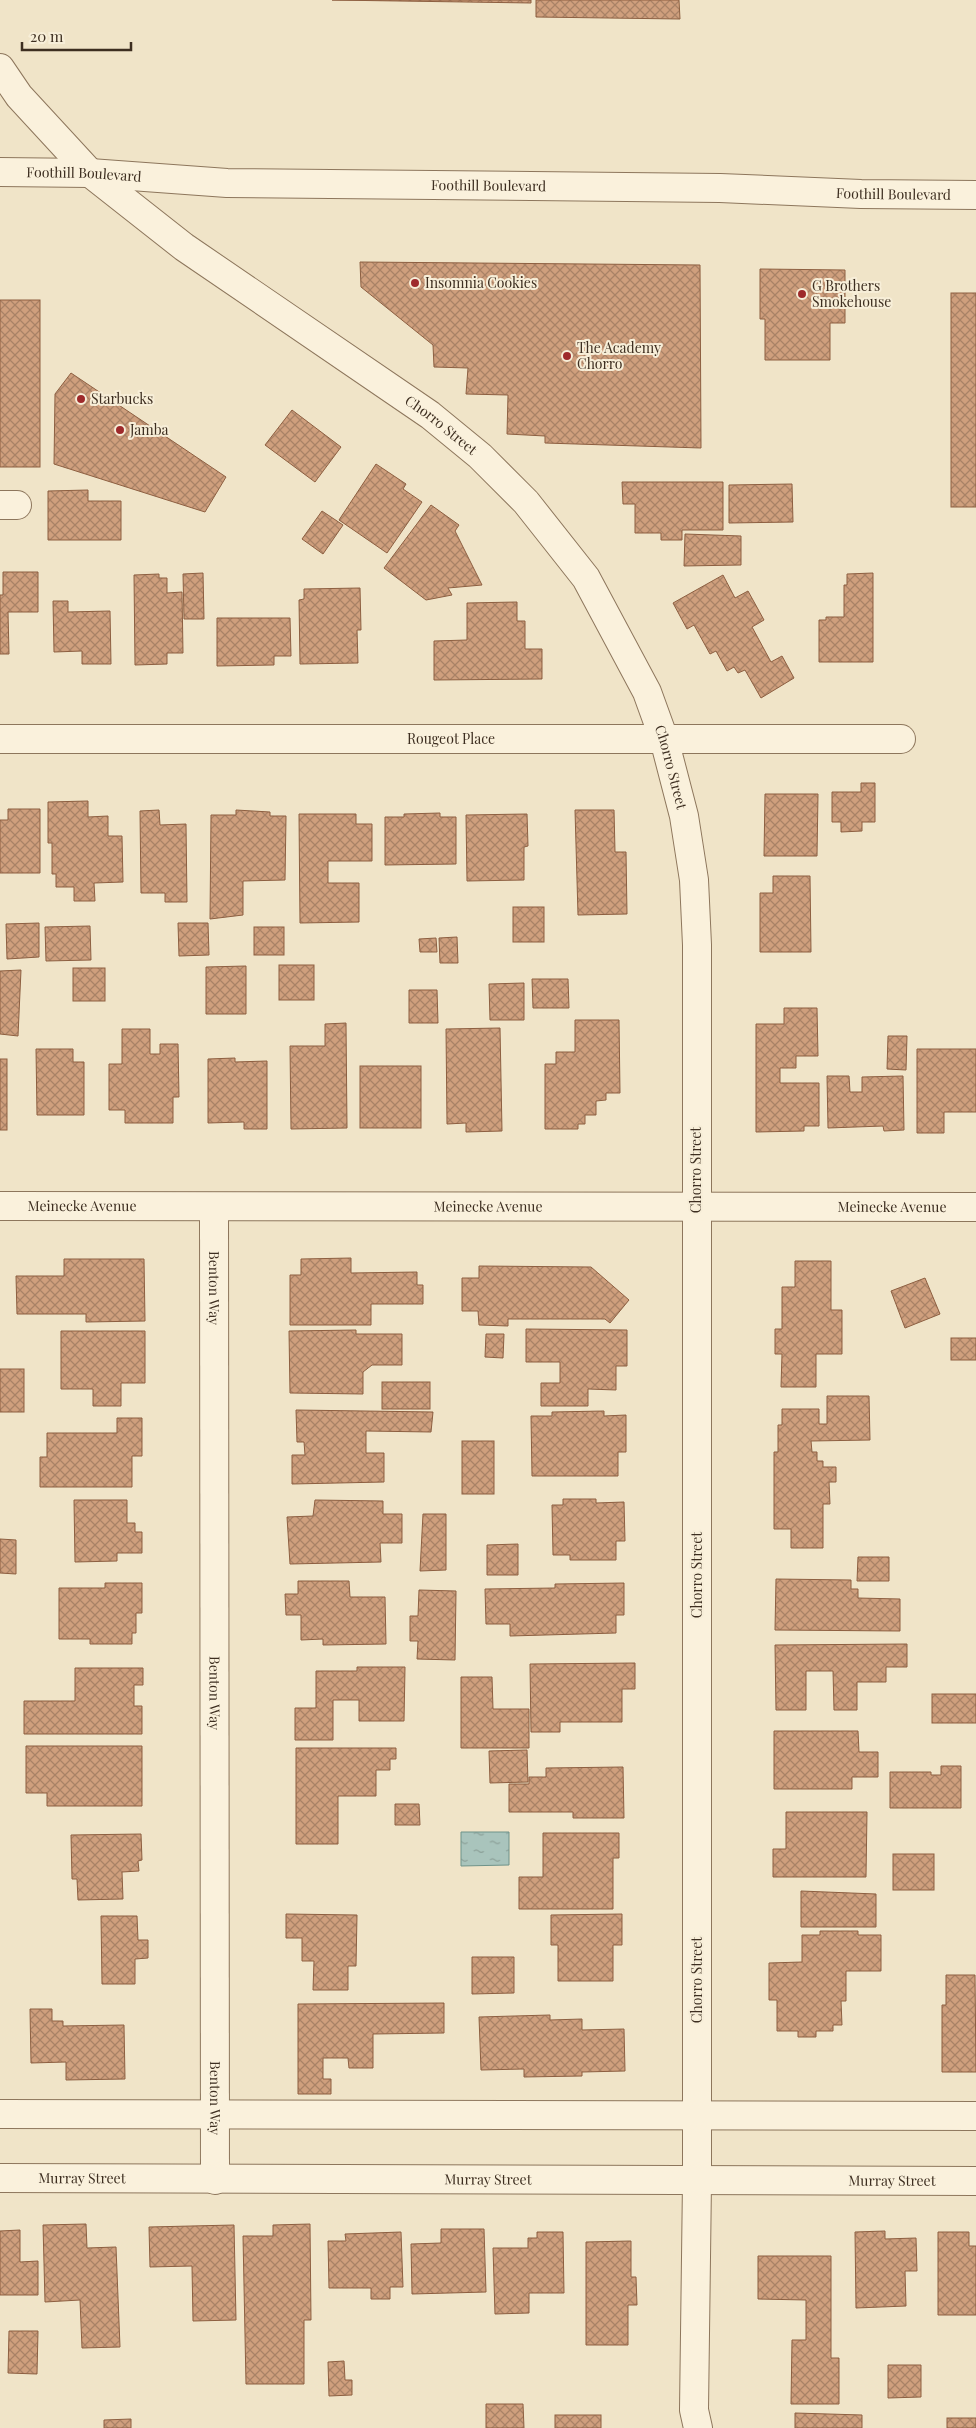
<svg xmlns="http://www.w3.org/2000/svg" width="976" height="2428" viewBox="0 0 976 2428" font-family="'Playfair Display',serif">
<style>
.water{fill:url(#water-ripples);stroke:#6f938a}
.building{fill:url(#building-cross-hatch);stroke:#8d5f41}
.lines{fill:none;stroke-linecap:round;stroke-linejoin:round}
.minor-casing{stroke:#8d765c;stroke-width:30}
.minor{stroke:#faf1dc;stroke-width:28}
.poi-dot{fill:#9e2a2b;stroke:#f7eed8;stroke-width:2}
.labels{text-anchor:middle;stroke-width:4;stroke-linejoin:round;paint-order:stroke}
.street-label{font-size:14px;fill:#3d2e20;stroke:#f7eed8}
.poi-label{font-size:14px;fill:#3d2e20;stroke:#f7eed8;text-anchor:start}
</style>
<defs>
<pattern id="water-ripples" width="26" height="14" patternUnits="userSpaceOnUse" patternTransform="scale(1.25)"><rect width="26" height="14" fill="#a9c4bc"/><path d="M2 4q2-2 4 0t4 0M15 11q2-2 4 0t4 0" fill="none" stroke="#8ba098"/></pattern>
<pattern id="building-cross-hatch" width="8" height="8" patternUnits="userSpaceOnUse" patternTransform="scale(1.25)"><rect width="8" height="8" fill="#cf9f7d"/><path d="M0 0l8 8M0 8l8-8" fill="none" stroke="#a98266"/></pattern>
</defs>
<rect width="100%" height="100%" fill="#f0e4c8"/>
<path class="water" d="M461,1832h48v33l-48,1z"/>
<g class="building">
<path d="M332,0h199v3z"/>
<path d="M536,0h143l1,19 -144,-2z"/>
<path d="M360,262l340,3 1,183 -156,-5v-7l-38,-2 1,-39 -42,-1 2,-26 -34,-1 -1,-22 -72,-58z"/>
<path d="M760,269l85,1v53h-15v37h-65v-41h-5z"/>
<rect x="951" y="293" width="25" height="214"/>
<rect x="0" y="300" width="40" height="167"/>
<path d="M71,373l155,104 -21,35 -151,-48 1,-70z"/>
<path d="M292,410l49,37 -26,35 -50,-37z"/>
<path d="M376,464l30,20 -3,5 19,13 -35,51 -48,-33z"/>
<path d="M622,482h101v48h-41v10h-21v-7h-26v-29h-12z"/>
<path d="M792,484l1,38 -64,1v-38z"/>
<path d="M88,490v11h33v39h-73v-49z"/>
<path d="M431,505l28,20 -4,6 27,54 -34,3 4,7 -26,5 -42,-32z"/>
<path d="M322,511l21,14 -20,29 -21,-15z"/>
<path d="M685,534l56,2v29l-57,1z"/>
<path d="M3,572h35v40h-30l1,42h-9v-59h3z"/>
<path d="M203,573l1,46h-20l-1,-45z"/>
<path d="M873,573v89h-54v-42h7v-3h18v-32h3v-11z"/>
<path d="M159,574v4h8v15l15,-1 1,61h-16v11l-32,1 -1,-90z"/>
<path d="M723,575l12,23 13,-7 16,29 -12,7 19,35 11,-6 12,22 -33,20 -16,-28 -7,3 -4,-6 -7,4 -11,-20 -6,3 -16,-29 -7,4 -14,-26z"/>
<path d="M360,588l1,42h-4l1,33 -58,1 -1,-64 5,-1v-10z"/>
<path d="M53,601h15v11l42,-1 1,53h-29v-13l-28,1z"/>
<path d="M517,602v19h8v28h17v30l-108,1v-39l33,-1v-37z"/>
<path d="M217,618h73l1,38h-17v9l-57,1z"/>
<path d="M861,783h14v39h-13v9l-21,1v-10h-9v-30h29z"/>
<path d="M765,794h53l-1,62h-53z"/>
<path d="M88,801v16l20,-1v20h14l1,46 -29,1 1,18h-21v-14h-18v-13h-4v-31h-4v-41z"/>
<path d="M8,809h32v64h-40v-53h8z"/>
<path d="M159,810l1,15 26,-1 1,78h-22v-9h-24l-1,-82z"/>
<path d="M236,810l34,2v4h16l-1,64 -42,1v34l-33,4 1,-104h25z"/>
<path d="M575,810h39l1,42h11l1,62 -49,1z"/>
<path d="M440,813v4h16v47l-71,1v-48h19v-3z"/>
<path d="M299,814h57v10h16v37h-44v22h31v39l-59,1z"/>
<path d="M527,814l1,32 -4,1v33l-57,1 -1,-66z"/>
<path d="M773,876h37l1,76h-51v-59h13z"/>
<rect x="513" y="907" width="31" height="35"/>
<path d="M39,923v34l-32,2 -1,-35z"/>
<path d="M178,923h30l1,32 -30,1z"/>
<path d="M90,926l1,34 -45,1 -1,-34z"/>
<rect x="254" y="927" width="30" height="28"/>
<path d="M457,937l1,26h-18l-1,-25z"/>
<path d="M436,938l1,14h-17l-1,-13z"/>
<rect x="279" y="965" width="35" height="35"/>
<path d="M246,966v48h-40v-47z"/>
<rect x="73" y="968" width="32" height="33"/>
<path d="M21,970l-3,66 -18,-2v-63z"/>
<path d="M532,979h36l1,29h-36z"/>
<path d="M524,983v37h-34l-1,-36z"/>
<path d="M409,990h28l1,33h-29z"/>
<path d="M784,1008h33l1,48h-22v12h-16v15h39v43h-15v5l-48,1v-108h28z"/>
<path d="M575,1020h44l1,73h-14v7l-10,1v14h-11v9h-7v5h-33v-65h11v-12h19z"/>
<path d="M346,1023l1,105 -56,1 -1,-83h35v-22z"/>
<path d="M500,1028l2,103 -36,1v-9l-19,1 -1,-95z"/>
<path d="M122,1029h28v25h10v-10h18l1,53h-6v26h-48v-13h-16v-46h13z"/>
<path d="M888,1036h19l-1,34 -19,-1z"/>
<path d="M36,1049h37v13h11v53h-47z"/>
<path d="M917,1049h59v63h-32v21h-27z"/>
<path d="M235,1058v4l32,-1v68h-23v-7l-36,1v-64z"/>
<rect x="0" y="1059" width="7" height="71"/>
<rect x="360" y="1066" width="61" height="62"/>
<path d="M827,1076h22l1,16h12v-15l41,-1 1,54 -20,1 -1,-5 -55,2z"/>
<path d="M351,1258v15l66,-1v13h6v19h-52v21h-81v-50h11v-16z"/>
<path d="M64,1259h80l1,62 -59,1v-8h-69l-1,-38h48z"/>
<path d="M795,1261h36v49h11v44h-26v33h-35l1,-33h-7v-25h7v-42h13z"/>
<path d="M479,1266l112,1 38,33 -19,23 -5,-4h-97v7l-29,-1 -1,-14h-16v-33h17z"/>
<path d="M925,1278l15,36 -35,14 -14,-37z"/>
<path d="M526,1329l101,1v36h-11v24l-28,-1v17h-47v-23h19v-21h-34z"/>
<path d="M356,1330v4h46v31h-30l-9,7v22l-73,-1 -1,-62z"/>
<path d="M61,1331h84v52h-24v23h-28v-17h-32z"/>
<path d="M486,1334h18l-1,24 -18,-1z"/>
<rect x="951" y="1338" width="25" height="22"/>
<rect x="0" y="1369" width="24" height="43"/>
<rect x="382" y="1382" width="48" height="27"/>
<path d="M827,1396h42l1,44 -59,1 1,11h5v9h6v6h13v15h-7l1,22h-7v44h-32v-19h-17v-77h4v-27h4v-16h37v15h8z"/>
<path d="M296,1410l137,2 -2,20 -65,-1v22h18v29l-92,2v-29h13l-1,-13h-7z"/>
<path d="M604,1411v5l22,-1v37h-8v24h-86l-1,-60h21v-4z"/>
<path d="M117,1418h25v38h-10v31h-92v-30h7v-24h70z"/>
<rect x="462" y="1441" width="32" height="53"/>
<path d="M563,1499h33v4l28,-1 1,39h-9v19h-46v-5h-17l-1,-50h11z"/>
<path d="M74,1500h53v23h8v9h7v21h-25v8l-42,1z"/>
<path d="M315,1500l68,1v13h19v29h-22l1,19 -91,2 -3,-47 26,-1z"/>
<path d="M423,1514h23v56l-26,1z"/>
<path d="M0,1539l16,1v34l-16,-1z"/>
<path d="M518,1544v31h-31v-30z"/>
<path d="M858,1557h31v24h-32z"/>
<path d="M776,1579l75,1v9h7v9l42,1v32l-125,-1z"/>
<path d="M298,1581h51l1,16h35l1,47 -63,1v-6l-22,1v-25h-15l-1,-21h13z"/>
<path d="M105,1583h37v30h-6v20h-4v11h-42v-5h-31v-51h46z"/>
<path d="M624,1583v32h-8v18l-106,3v-12h-24l-1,-35 70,-1v-4z"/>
<path d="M419,1590l37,1 -1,69 -38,-1 1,-18h-8v-25h8z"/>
<path d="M907,1644v23h-21v15h-29v28h-23l-1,-39h-27v39h-30l-1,-65z"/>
<path d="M635,1663v26h-13v33h-62v10h-29l-1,-68z"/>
<path d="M357,1667h48l-1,54h-45v-21h-26v40h-38v-32h21v-37h41z"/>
<path d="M75,1668h68v17h-9v21h8v28h-118v-33h51z"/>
<path d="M461,1677h31l1,32h36v39h-68z"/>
<rect x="932" y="1694" width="44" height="29"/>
<path d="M774,1731h84l1,21h19v25h-26v12h-78z"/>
<path d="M26,1746h116v60h-95v-13h-21z"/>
<path d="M296,1748h100v11h-6v11h-14v26h-38v48h-42z"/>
<path d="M527,1750l1,32 -38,1 -1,-32z"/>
<path d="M941,1766h20v42h-71v-36h41v3h10z"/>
<path d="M623,1767l1,51h-51v-6h-64v-28h20v-7h17v-9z"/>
<path d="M395,1804h24l1,21h-25z"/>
<path d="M786,1812h81l-1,65h-93v-28h13z"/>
<path d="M543,1833h76v25h-6v51h-94v-32h24z"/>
<path d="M141,1834l1,26 -4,1 1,10 -17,1 1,27 -45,1 -1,-21h-5l-1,-44z"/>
<rect x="893" y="1854" width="41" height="36"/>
<path d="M801,1891l75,3v33h-75z"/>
<path d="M286,1914l71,1 -1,51h-8v24h-35l1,-29h-12v-23h-16z"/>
<path d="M622,1914v31h-9v36h-55v-36h-7v-30z"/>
<path d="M101,1916h36l1,24h10v18l-13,1v25h-33z"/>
<path d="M820,1931h38v4h23v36h-35v30h-5l1,24h-9v6h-17v6h-18v-6h-21v-31h-8v-37l33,-1v-27h18z"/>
<path d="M472,1957h42v36l-42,1z"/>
<path d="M946,1975h29l1,97h-34v-67h4z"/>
<path d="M444,2003v30l-71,1v34h-24l-1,-10h-25v21h8v15h-33v-90z"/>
<path d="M30,2009h22v12h11v5l61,-1 1,54 -59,1v-18l-35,1z"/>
<path d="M550,2015v5l32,-1v11l42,-1 1,42 -43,1v4l-58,1v-8l-43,1 -2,-53z"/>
<path d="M86,2224l1,24 29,-1 4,100 -38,1 -2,-48 -35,2 -2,-77z"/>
<path d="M310,2224l1,96h-7v64h-58l-3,-148h30v-11z"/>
<path d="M234,2225l2,95 -43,1 -1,-55 -42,1 -1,-40z"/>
<path d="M441,2229h43l2,63 -74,2 -1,-50 30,-1z"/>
<path d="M20,2230v32l18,-1v34h-38v-64z"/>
<path d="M885,2231v8l31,-1 1,33h-12l1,35 -50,2 -1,-76z"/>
<path d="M401,2232l2,55h-13v12h-19v-11h-42l-1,-47h18l-1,-7z"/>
<path d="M537,2232h26l1,61h-35v20l-34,1 -2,-66h35v-10h9z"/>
<path d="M938,2232h31v14h7v69h-38z"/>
<path d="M631,2241v36h5l1,28h-9v40h-42v-103z"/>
<path d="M758,2256h73v102h8v46h-48l1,-64h14v-40l-48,-1z"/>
<path d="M9,2331h29l-1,43 -29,-1z"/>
<path d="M344,2361l1,19h7v15l-23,1 -1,-34z"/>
<path d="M888,2365h33v32l-33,1z"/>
<path d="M486,2404h37l1,24h-38z"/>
<path d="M795,2413l67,2v13h-67z"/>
<rect x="555" y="2415" width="46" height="13"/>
<rect x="947" y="2418" width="29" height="10"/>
<path d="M131,2419v9h-27v-8z"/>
</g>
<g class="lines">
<defs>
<g id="minor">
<path id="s1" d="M0,68l19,28 71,77 94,74 246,168 50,41 46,46 60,76 61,114 17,47 20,77 10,64 3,65v1236l-3,229 4,18"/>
<path id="s2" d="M0,172l90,1 137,10 493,5 141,6 115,1"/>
<path d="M0,505h17"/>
<path id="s3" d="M0,739h901"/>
<path id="s4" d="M0,1206l976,1"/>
<path id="s5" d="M214,1207l1,973"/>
<path d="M0,2114l976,2"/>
<path id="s6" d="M0,2178l976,3"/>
</g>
</defs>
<use href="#minor" class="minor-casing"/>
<use href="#minor" class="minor"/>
</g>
<g class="poi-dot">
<circle cx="415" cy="283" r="5"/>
<circle cx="802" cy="294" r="5"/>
<circle cx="567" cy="356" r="5"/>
<circle cx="81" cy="399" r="5"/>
<circle cx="120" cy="430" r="5"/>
</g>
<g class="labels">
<g class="street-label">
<text dy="5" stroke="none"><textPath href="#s2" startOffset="84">Foothill Boulevard</textPath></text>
<text dy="5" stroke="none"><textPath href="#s2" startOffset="489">Foothill Boulevard</textPath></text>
<text dy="5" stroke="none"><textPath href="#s2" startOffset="894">Foothill Boulevard</textPath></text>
<text dy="5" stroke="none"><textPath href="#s1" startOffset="571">Chorro Street</textPath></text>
<text dy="5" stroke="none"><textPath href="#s3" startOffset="451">Rougeot Place</textPath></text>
<text dy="5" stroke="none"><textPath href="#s1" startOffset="991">Chorro Street</textPath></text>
<text transform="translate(696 1170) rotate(-90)" y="5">Chorro Street</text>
<text dy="5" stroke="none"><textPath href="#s4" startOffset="82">Meinecke Avenue</textPath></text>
<text dy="5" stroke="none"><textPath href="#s4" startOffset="488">Meinecke Avenue</textPath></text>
<text dy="5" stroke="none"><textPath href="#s4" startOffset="892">Meinecke Avenue</textPath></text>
<text dy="5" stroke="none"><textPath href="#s5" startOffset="81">Benton Way</textPath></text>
<text transform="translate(697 1575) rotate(-90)" y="5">Chorro Street</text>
<text dy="5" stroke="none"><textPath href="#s5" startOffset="486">Benton Way</textPath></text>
<text transform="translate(697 1980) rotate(-90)" y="5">Chorro Street</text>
<text dy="5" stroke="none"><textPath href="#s5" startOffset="891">Benton Way</textPath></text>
<text dy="5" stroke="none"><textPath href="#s6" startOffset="82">Murray Street</textPath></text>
<text dy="5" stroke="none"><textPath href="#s6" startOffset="488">Murray Street</textPath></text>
<text dy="5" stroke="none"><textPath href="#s6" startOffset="892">Murray Street</textPath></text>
</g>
<g class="poi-label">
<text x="425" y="288">Insomnia Cookies</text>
<text x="812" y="291">G Brothers<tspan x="812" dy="16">Smokehouse</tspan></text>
<text x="577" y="353">The Academy<tspan x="577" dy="16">Chorro</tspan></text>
<text x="91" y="404">Starbucks</text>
<text x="130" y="435">Jamba</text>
</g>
</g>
<path d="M22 42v8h109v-8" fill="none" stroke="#3d2e20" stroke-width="2.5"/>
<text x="30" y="42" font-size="15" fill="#3d2e20" stroke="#f7eed8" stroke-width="4" paint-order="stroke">20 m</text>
</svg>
